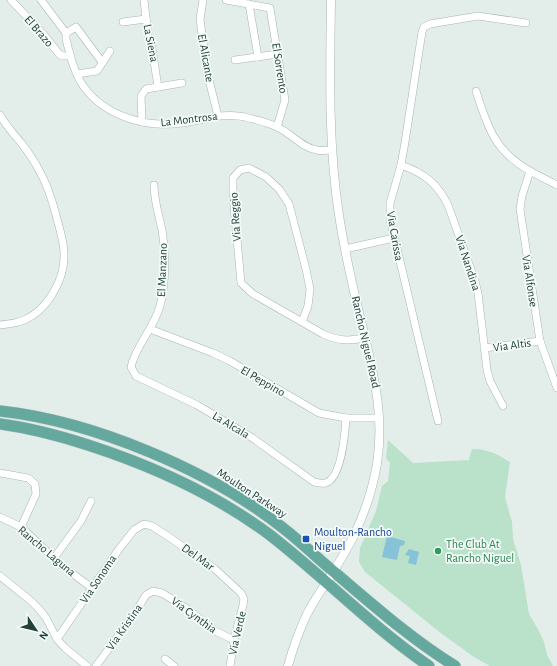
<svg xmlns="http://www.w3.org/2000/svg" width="557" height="666" viewBox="0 0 557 666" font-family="'Alegreya Sans',sans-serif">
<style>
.green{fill:#bae1c9}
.water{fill:#86c2d8}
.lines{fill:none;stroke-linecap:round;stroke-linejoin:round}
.minor-casing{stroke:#a5b7b2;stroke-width:8}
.tertiary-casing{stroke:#a5b7b2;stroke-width:9}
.primary-casing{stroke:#c1cac8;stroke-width:12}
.minor{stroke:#fff;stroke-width:7}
.tertiary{stroke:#fff;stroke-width:8}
.primary{stroke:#64a89e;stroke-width:11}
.transit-dot{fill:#1a4fb4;stroke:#f4faf8;stroke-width:1.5}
.leisure-dot{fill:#2e9e5b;stroke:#f4faf8;stroke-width:1.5}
.labels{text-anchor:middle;stroke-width:3.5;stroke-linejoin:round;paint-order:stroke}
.street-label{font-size:12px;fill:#21413c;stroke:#f4faf8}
.transit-label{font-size:12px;fill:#164399;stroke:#f4faf8;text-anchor:start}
.leisure-label{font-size:12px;fill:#27864d;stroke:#f4faf8;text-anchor:start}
</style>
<rect width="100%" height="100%" fill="#e3eeea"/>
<path class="green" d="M388,440l25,23 57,-3 -1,-1 3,-10c14,-1 27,6 38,13l-5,35 7,25 1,17 8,26 8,49 10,17 5,11 3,13 6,11h-63l-16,-9 -32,-23 -77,-62 -6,-10 1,-14 16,-37 6,-25 6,-5 2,-18 -4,-5z"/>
<g class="water">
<path d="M387,536l18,5 -1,4 -4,1 -3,14 -15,-3z"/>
<path d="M409,549l10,3 -3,13 -8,-2 2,-7 -5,-1z"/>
</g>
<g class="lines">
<defs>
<g id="minor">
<path d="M11,0l34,36 14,18 4,2h7"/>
<path d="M41,0l25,33v6c4,16 8,34 18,48 22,30 63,41 98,36 22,-3 42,-11 63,-6 11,3 23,5 32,10 14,6 25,21 40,23 4,1 10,0 15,0"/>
<path d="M144,0l4,35 3,7 7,45"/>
<path d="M203,0l-3,19 7,53 11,44"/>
<path d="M226,0l44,8 15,92 -8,27"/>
<path d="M249,4l9,53"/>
<path d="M123,22l23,-3"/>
<path d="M66,33l10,-6 26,35"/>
<path d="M235,60l43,-6"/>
<path d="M77,74l20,-3 13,-20"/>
<path d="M476,91c5,16 10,32 18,46 14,25 39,36 63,48"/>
<path d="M0,115c6,11 14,19 22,29 7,9 13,18 18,28 8,14 12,28 16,43 3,13 8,25 8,39 1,27 -19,61 -46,68 -6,2 -12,2 -18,3"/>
<path d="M142,122l-1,-26 5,-7 36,-6"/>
<path d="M401,165c23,8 36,18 47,40l27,76 3,12 9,77 3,11 13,25"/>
<path d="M530,171l-8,25 -2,13 20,132 17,47"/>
<path d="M154,185c0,16 5,30 8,45 4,24 4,53 -2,76 -6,22 -24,39 -29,61l5,9 61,29 54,32 63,45c4,1 8,2 12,1 16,-6 19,-50 20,-65"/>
<path d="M345,249l49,-11"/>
<path d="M302,322l6,-16 2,-17 -4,-20 -17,-65 -10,-15 -13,-12 -17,-9 -9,2 -7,8v17l8,88 12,11 70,40c15,7 26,7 42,4"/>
<path d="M150,329l63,24 17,8 89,52 27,5h33"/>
<path d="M484,348l56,-7"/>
<path d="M438,421l-48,-202v-16l11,-38 4,-23 17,-110 2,-5 6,-3 48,-8 48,7"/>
<path d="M0,473l28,5 7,6 1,10 -15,33"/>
<path d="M0,517l21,10 40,38 31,23"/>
<path d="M54,558l27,-37 10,-20"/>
<path d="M0,576l31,25 8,8 7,9 11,21 8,9 22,18"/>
<path d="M57,639l62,-90 15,-19 10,-6 8,2 14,9 49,34 26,24 3,6 -1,6 -9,35 -4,26"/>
<path d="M165,659l9,7"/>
<path d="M96,666l39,-53 11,-18 7,-4 9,2 27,17 26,21 19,9"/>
</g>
<path id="tertiary" d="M288,666c5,-18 11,-35 19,-52 15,-28 35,-52 48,-81 10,-21 18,-46 22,-69 7,-46 -2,-83 -12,-127 -10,-40 -20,-81 -26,-122 -11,-71 -9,-143 -8,-215"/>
<g id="primary">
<path d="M0,411c92,10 210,59 283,117 17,13 33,29 50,43 39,33 78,68 122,95"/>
<path d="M0,424c30,4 60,12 88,21 65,21 127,49 182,90 54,42 102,92 159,131"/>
</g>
</defs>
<use href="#minor" class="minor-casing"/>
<use href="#tertiary" class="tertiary-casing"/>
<use href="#primary" class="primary-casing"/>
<use href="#minor" class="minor"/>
<use href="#tertiary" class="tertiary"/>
<use href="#primary" class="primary"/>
</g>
<rect class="transit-dot" x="302" y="535" width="8" height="8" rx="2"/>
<circle class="leisure-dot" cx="438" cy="551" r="4"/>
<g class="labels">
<g class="street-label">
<text transform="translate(39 31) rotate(49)" y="4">El Brazo</text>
<text transform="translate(151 43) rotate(79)" y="4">La Siena</text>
<text transform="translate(206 58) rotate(80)" y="4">El Alicante</text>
<text transform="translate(280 68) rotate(81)" y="4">El Sorrento</text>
<text transform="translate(189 119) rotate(-7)" y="4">La Montrosa</text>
<text transform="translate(235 217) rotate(-94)" y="4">Via Reggio</text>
<text transform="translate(395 236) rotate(80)" y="4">Via Carissa</text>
<text transform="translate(468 263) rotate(72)" y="4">Via Nandina</text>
<text transform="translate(162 270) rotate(-88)" y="4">El Manzano</text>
<text transform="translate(530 281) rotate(81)" y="4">Via Alfonse</text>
<text transform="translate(366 342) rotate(77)" y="4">Rancho Niguel Road</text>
<text transform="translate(512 345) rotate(-8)" y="4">Via Altis</text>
<text transform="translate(263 381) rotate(30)" y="4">El Peppino</text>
<text transform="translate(231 425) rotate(31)" y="4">La Alcala</text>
<text transform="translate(252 493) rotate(33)" y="4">Moulton Parkway</text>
<text transform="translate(47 551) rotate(40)" y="4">Rancho Laguna</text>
<text transform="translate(198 557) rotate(36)" y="4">Del Mar</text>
<text transform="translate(98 579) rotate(-56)" y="4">Via Sonoma</text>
<text transform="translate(194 615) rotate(36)" y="4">Via Cynthia</text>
<text transform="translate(124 627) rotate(-55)" y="4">Via Kristina</text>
<text transform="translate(237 633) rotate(-77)" y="4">Via Verde</text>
</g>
<g class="transit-label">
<text x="314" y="536">Moulton-Rancho<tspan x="314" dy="14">Niguel</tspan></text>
</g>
<g class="leisure-label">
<text x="446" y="548">The Club At<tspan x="446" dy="14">Rancho Niguel</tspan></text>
</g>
</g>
<g transform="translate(36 630) rotate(125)" stroke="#f4faf8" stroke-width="3" paint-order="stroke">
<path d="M0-3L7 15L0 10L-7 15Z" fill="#21413c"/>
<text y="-6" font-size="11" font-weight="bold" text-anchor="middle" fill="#21413c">N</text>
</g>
</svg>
